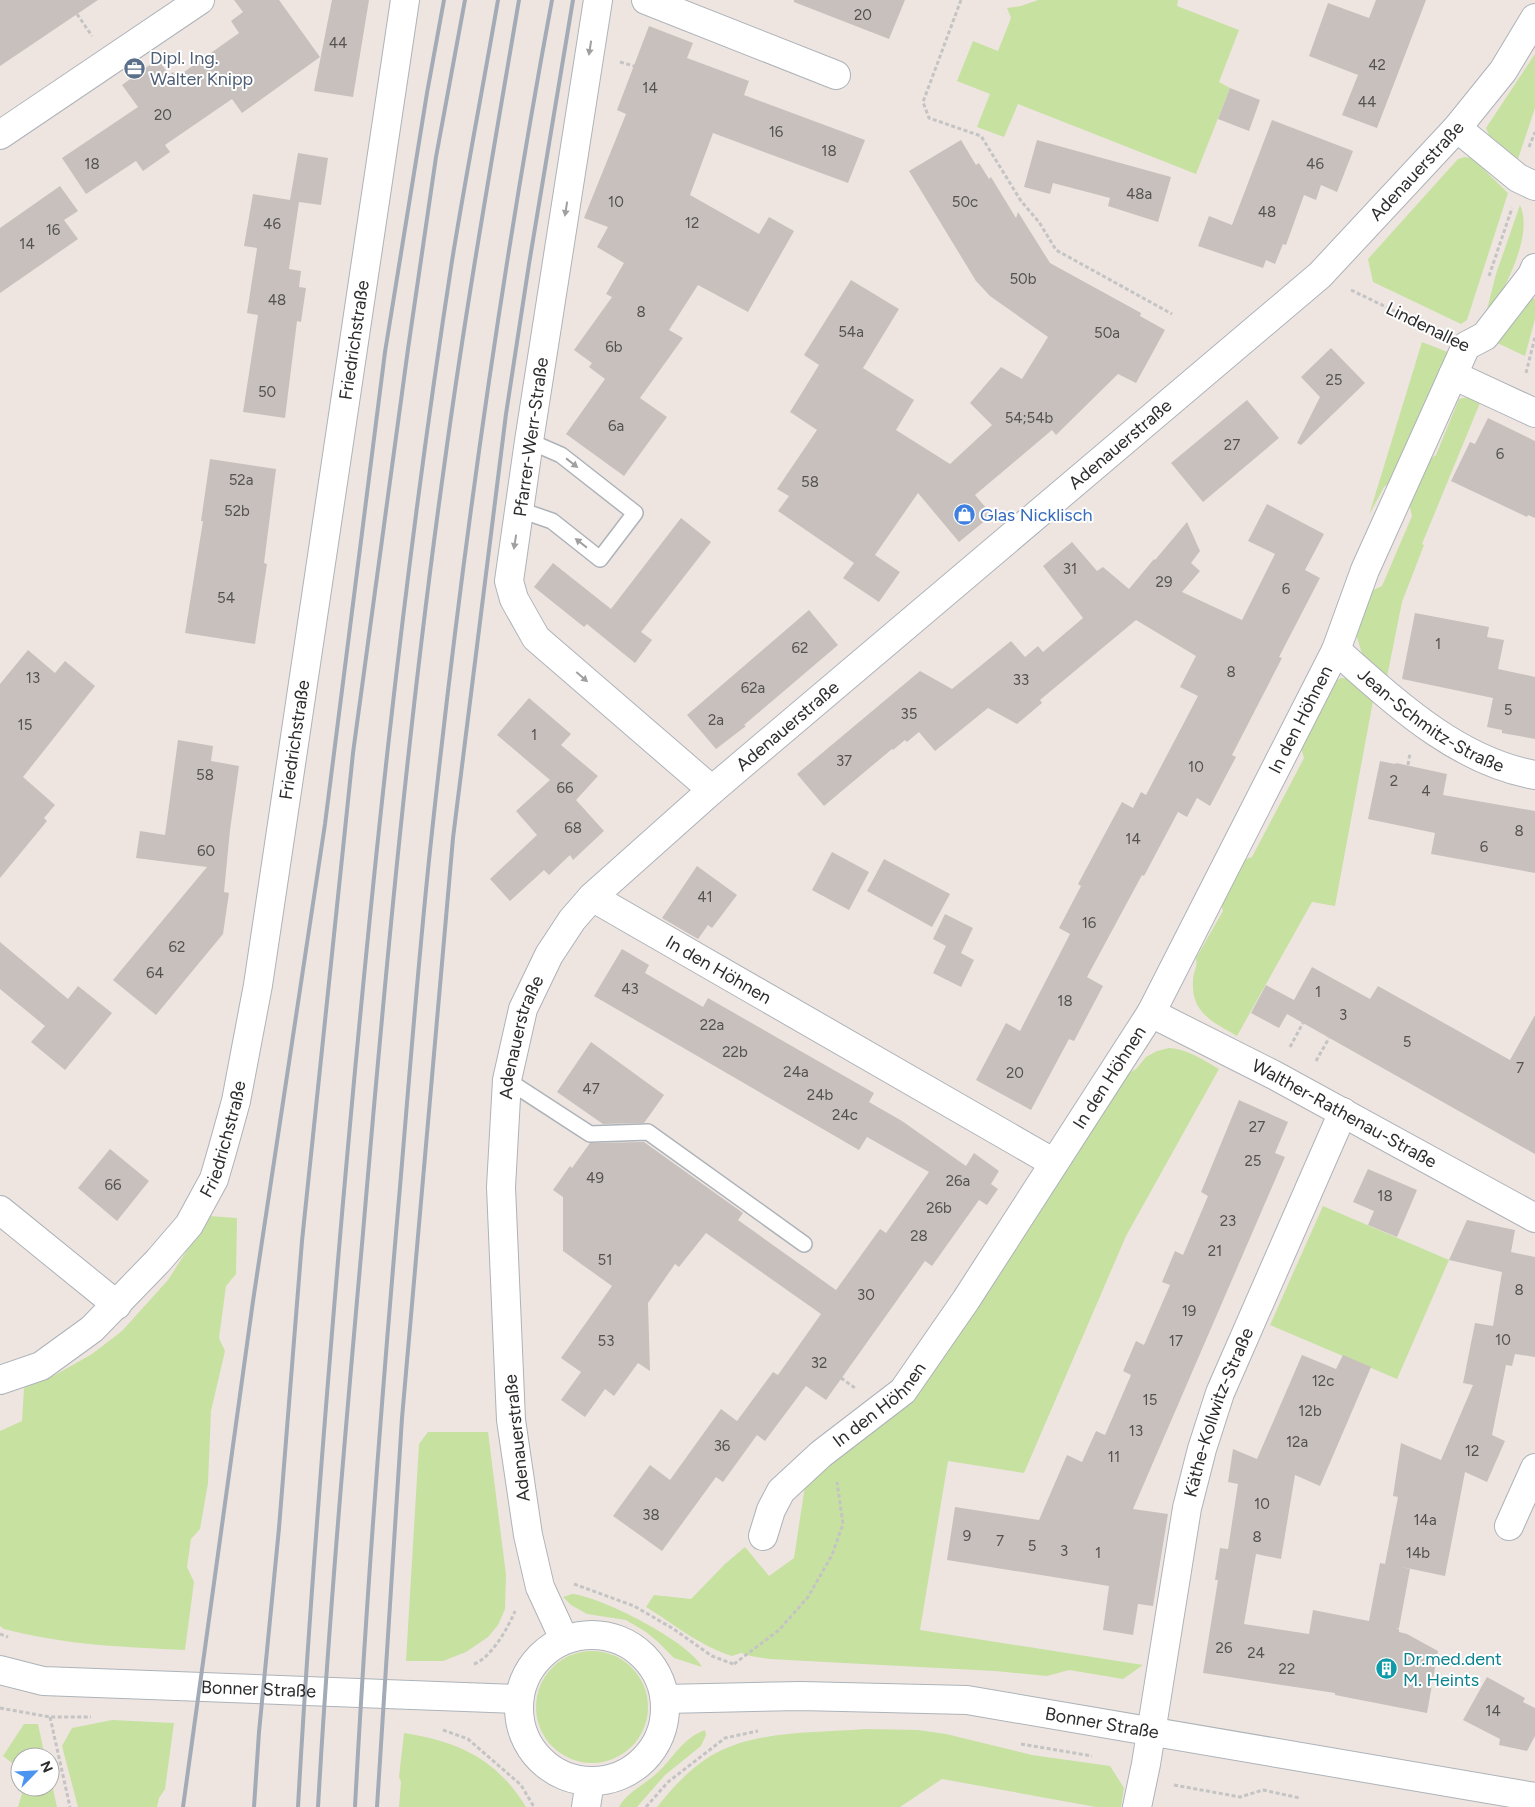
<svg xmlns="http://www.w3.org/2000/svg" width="1535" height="1807" viewBox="0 0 1535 1807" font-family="Figtree,sans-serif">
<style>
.green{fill:#c7e1a1}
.building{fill:#c7c0bc}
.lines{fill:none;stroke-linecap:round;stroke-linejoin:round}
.service-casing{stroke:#adb3b9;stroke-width:18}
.minor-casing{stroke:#adb3b9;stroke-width:30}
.secondary-casing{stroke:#adb3b9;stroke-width:30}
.path{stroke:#c4c4c4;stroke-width:3;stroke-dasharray:4 2.5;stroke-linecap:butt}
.service{stroke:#fff;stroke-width:15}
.minor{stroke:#fff;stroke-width:28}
.secondary{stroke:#fff;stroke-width:28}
.rail{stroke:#a3abb6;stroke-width:4}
.oneway{fill:#a0a0a0}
.labels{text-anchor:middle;stroke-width:4;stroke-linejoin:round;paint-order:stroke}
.number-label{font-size:15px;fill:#545251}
.service-label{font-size:18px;fill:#4e5e75;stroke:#fff;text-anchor:start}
.street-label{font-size:18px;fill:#2d2d2d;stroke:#fff}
.shop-label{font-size:18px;fill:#366cbe;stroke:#fff;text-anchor:start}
.culture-label{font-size:18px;fill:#0d838f;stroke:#fff;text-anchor:start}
</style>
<rect width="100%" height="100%" fill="#eee5e1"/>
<g class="green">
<path d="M1038,0h140l-1,6 62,24 -20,52 11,6 -34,86 -178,-70 -14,33 -27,-10 13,-33 -33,-13 16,-40 25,10 13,-33 -4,-10 14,-2z"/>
<path d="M1535,54v54l-17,51 -29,-24 -3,-7z"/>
<path d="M1465,157l7,1 36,35 -41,127 -6,4 -88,-42 -5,-23 90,-100z"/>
<path d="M1520,205c15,32 -20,92 -37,120l13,-51z"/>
<path d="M1526,295l9,4v20l-10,37 -32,-15z"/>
<path d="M1422,342l28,11 -50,121 -16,13 -15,28z"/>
<path d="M1472,396l10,2 -60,146 2,1 -22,57 -15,75 -24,-20 -7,-23 15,-43 11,-5 30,-70 -4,-16 16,-37 12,-8 23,-56z"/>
<path d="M1341,678l14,1 18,22 -38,205 -23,-4 -75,134c-24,-14 -46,-23 -44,-55 0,-9 5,-14 3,-23l27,-47 -4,-16 19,-33 14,-5 52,-99 -3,-10 33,-66z"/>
<path d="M1169,1048c19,1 34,12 50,21l-93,167 -102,237 -76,-12 -28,169 223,35 -20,14 -54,-9 -22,6 -52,-5 -226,-12 -18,-3 -10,-3 -9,3c-32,-10 -57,-31 -86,-49l8,-12 37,4 34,-35 20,-17 24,29 25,-18 11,-72 117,-97 174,-278 12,-5 19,-32 9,-5 10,-12 11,-6z"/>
<path d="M1323,1206l126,54 -52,119 -127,-54z"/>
<path d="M209,1216l28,2 -1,56 -10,12 -7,52 6,13 -14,60 -3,72 -8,46 -9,10 -4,28 7,15 -9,68c-61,-3 -121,-5 -181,-21l-4,-3v-195l22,-10 2,-33 31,-13 37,-21 30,-23 46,-51z"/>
<path d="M428,1432h60l18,143 -1,34 -3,7 -4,9 -10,12 -22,15 -23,9h-37l13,-217z"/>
<path d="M572,1594c28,2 118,48 130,73l-28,-9 -17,-17 -11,-9 -20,-12 -39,-6 -16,-9 -8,-8z"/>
<circle cx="592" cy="1707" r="56"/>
<path d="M112,1720l62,3 -9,66 -6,9 -2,9h-79l-16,-61 10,-18z"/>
<path d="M24,1724h14l7,33h-25v12l-17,-13z"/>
<path d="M865,1729l53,1 28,4 86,21 78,11 14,22 -3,19h-25l-154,-28 -42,28h-243c16,-20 36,-42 59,-54 43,-23 101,-20 149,-24z"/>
<path d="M705,1730l1,5 -5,11 -36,29 -28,32h-18c8,-15 25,-22 37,-33 18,-16 25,-35 49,-44z"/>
<path d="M404,1733c53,8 93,26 122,74h-127l2,-25 -2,-5z"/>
<path d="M50,1776l7,31h-39l6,-20h26z"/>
</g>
<g class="building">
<path d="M0,0h98l-98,66z"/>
<path d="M234,0h45l41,57 -78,56 -10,-14 -67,46 5,7 -27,19 -7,-10 -50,33 -24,-36 76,-51 -16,-22 36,-26 11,16 4,-3 4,5 62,-44 -8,-12 12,-9z"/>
<path d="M332,0h37l-16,97 -39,-6z"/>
<path d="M794,0h111l-16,39 -95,-37z"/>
<path d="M1376,0h50l-49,128 -35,-13 16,-40 -49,-19 19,-53 41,15z"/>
<path d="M649,26l44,17 -6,15 62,23 -5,14 121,45 -17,43 -135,-50 -23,62 69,39 10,-17 25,14 -46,81 -50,-27 -29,45 14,8 -43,60 27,19 -43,59 -58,-42 39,-55 -16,-12 3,-4 -18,-13 38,-53 -6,-3 18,-31 -27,-16 11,-20 -24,-9 42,-104 -9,-4z"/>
<path d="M1230,88l30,12 -11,31 -31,-12z"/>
<path d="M1272,120l81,31 -16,41 -16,-7 -5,15 -12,-5 -18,50 -3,-1 -8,20 -9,-4 -3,8 -65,-22 11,-30 23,9z"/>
<path d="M961,140l15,25 3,-2 10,16 2,-2 25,41 2,-6 32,51 91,50 -1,3 25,14 -29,53 -18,-9 -62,61 -4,-5 -77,65 17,20 -33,27 -41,-49 -43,62 25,17 -21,30 -36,-24 11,-15 -76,-52 11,-15 -12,-7 40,-59 -27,-18 29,-47 -15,-10 47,-75 48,29 -36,59 51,32 -18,30 54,34 42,-39 -22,-22 31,-36 21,12 26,-42 -58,-41 -14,-15 -67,-110z"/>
<path d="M1037,140l134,37 -13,45 -50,-16 2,-8 -57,-15 -3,11 -26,-7z"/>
<path d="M298,153l30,5 -7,47 -22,-3 -10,67 12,2 -2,16 7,1 -5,34 -4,-1 -12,97 -42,-6 15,-97 -11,-2 10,-65 -13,-2 9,-52 37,6z"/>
<path d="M60,186l18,25 -14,9 14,19 -78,54v-65z"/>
<path d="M1331,348l34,35 -64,62 -4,-2 23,-46 -19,-20z"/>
<path d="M1247,400l32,38 -76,64 -32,-39z"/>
<path d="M1488,418l47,23v77l-7,-3 -1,2 -76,-36 19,-39 5,2z"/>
<path d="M210,459l66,10 -12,94 3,1 -12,80 -70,-11 18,-112h-2z"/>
<path d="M1267,504l57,30 -19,36 15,8 -41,79 3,1 -50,97 4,2 -26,49 -13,-8 -10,19 -9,-5 -34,64 -2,-1 -55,102 16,9 -29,55 -5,-2 -38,71 -55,-30 30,-57 14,8 50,-97 -11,-6 22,-42 -3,-2 44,-82 11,6 8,-16 5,3 52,-99 -18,-9 16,-31 -60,-36 -96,80 2,3 -25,21 -29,-16 -53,43 -16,-19 -12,10 -2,-2 -12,10 -1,-1 -68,57 -27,-32 123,-103 32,18 59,-48 14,16 13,-11 5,6 40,-34 -40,-52 29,-24 25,29 6,-4 26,22 25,-30 1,1 32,-38 13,29 -9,12 9,8 -18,21 60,28 33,-66 -27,-13z"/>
<path d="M681,518l30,24 -70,90 11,8 -17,23 -48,-39 -3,3 -50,-40 19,-24 58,46z"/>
<path d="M809,610l29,35 -94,80 2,1 -30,23 -29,-34z"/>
<path d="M1415,613l74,14 -2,10 17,3 -6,29 37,8v62l-33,-6v-3l-15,-3 6,-29 -91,-19z"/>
<path d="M28,650l27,23 10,-12 30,25 -72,91 32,28 -11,13 3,3 -47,57v-194z"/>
<path d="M529,698l42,36 -10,11 37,31 -22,24 28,31 -31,29 -3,-5 -21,20 -5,-5 -34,31 -20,-22 47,-44 -21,-24 34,-31 -53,-45z"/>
<path d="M178,740l35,6 -2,15 28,5 -9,64 -6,62 5,1 -6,41 -67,81 -43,-35 94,-113 -71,-9 4,-27 25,4z"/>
<path d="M1380,761l15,3 1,-1 51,11 -4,21 92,16v62l-104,-19 4,-21 -67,-14z"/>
<path d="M832,852l37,20 -20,38 -37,-20z"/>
<path d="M884,859l66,35 -18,33 -65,-36z"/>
<path d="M697,866l40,29 -25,33 -4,-3 -10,14 -36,-21z"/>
<path d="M945,914l28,14 -12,25 13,7 -13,27 -28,-14 13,-27 -13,-7z"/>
<path d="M0,942l68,57 10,-13 34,27 -47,57 -34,-28 14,-16 -45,-37z"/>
<path d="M622,949l27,16 -4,8 58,34 5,-9 166,95 -5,9 33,19 64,45 8,-13 25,18 -8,13 7,5 -11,16 -8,-5 -47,66 -7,-5 -99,139 -20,-14 -41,55 -27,-20 19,14 -34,47 -7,-5 -54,74 -49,-35 37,-51 20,15 51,-71 16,12 36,-49 5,3 43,-61 -115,-81 -27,34 -4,-3 -27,39 2,68 -12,-8 -24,33 -9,-7 -20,28 -24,-17 20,-28 -20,-14 51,-72 -49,-35v-54l-10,-7 17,-24 2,2 18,-25 54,-1 99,71 -5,7 98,70 44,-61 6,4 43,-61 -62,-35 -8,13 -265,-154z"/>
<path d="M1312,967l58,32 8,-13 132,74 25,-45v139l-248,-140 -8,14 -28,-15 15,-28 28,15z"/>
<path d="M591,1042l73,53 -20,28 -41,1 -46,-32z"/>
<path d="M1239,1100l49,22 -13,31 10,4 -152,352 35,5 -15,92 -15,-2 -5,31 -30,-5 6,-44 -162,-26 8,-53 84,13 28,-65 15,7 14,-31 9,4 26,-60 -8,-4 13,-30 8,4 26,-60 -8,-3 13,-31 8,4 25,-59 -7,-4z"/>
<path d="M110,1149l39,32 -32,40 -39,-33z"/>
<path d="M1368,1169l49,21 -20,47 -29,-12 6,-14 -21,-9z"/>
<path d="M1467,1220l48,10 -4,22 24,5v100l-20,-3 -3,12 -6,-1 -14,70 13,6 -18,41 -22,-10 -20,104 -48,-10 13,3 -11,59h-3l3,1v3l8,2 31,17 -11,62 -92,-18v-2l-132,-20 15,-93h-3l5,-32 8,1 10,-65 -10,-2 5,-33 24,10 45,-104 34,14 7,-14 28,12 -51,119 -25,-11 -14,84 -25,-5 -12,70 65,10 4,-24 56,11 11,-58 5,1 13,-67 -5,-1 8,-53 40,17 32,-75 -10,-2 12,-60 18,3 9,-54 -53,-12z"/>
<path d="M1487,1677l38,21 -2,4 12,6v28l-8,15 -28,-6 1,-6 -37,-19z"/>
</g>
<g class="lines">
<defs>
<g id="service">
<path d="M520,510l32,11 48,38 35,-46 -74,-58 -32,-14"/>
<path d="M507,1080l83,54 58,-2 156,112"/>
</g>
<g id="minor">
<path d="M598,0l-69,441 -20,140 5,18 22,39 176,152"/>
<path d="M646,0l190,75"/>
<path d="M1457,128l61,50 17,8"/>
<path d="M0,135l200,-135"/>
<path d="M1453,375l82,38"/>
<path id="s1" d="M1336,650c58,51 120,111 199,125"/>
<path id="s2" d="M592,897l462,266"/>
<path id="s3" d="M1151,1013l123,62 261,143"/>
<path d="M0,1210l117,95"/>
<path id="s4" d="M0,1380l41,-14 51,-37 66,-68 31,-36 25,-46 9,-31 13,-47 22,-116 147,-985"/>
<path d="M1509,1526l26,-58"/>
<path id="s5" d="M763,1536l8,-26 10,-19 40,-37 82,-63 63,-91 185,-287 185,-363 29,-80 101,-224 19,-10 47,-61 3,-7"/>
<path id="s6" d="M564,1639l-24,-52 -12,-52 -17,-115 -10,-233 6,-107 16,-71 26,-54 23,-35 20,-23 120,-107 608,-515 137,-147 46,-57 32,-53"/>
<path d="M586,1807l4,-26"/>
<path id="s7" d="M1137,1807l9,-43 41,-256 15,-59 18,-56 123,-281"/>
</g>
<g id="secondary">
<circle cx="592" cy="1708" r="73"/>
<path id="s8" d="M0,1670l43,11 476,18"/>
<path id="s9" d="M665,1699l136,-3 166,4 568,97"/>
</g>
</defs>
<use href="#service" class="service-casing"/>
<use href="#minor" class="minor-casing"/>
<use href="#secondary" class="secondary-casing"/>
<g class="path">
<path d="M961,0l-38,102 6,16 52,18 40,65 18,21 17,28 116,64"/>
<path d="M77,14l15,22"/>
<path d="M620,62l14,4"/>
<path d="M1529,147l6,-15"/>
<path d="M1489,276l23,-68"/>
<path d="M1351,290l87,42"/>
<path d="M1526,373l9,-36"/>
<path d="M1408,765l2,-12"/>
<path d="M1290,1047l13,-24"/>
<path d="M1316,1061l13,-23"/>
<path d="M841,1378l14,10"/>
<path d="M574,1584l60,22 38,22 40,28 21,8"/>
<path d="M0,1634l8,3"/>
<path d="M474,1664c17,-6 34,-36 41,-53"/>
<path d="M734,1664l45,-34 29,-33 24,-42 11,-31 -6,-42"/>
<path d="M0,1708l50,9h41"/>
<path d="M50,1717l20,90"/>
<path d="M443,1730l25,9 53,46 13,22"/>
<path d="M1021,1744l71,12"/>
<path d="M1174,1785l66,12 23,-7 37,8"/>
<path d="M646,1807l22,-25 57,-44 33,-7"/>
</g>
<use href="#service" class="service"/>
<use href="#minor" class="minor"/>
<use href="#secondary" class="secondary"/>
<g class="rail">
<path d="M183,1807l70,-506 72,-477 60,-472 42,-259 17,-93"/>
<path d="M254,1807l5,-75 20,-204 23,-287 51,-488 55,-404 28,-192 29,-157"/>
<path d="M298,1807c11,-198 27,-395 44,-593 28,-318 61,-637 110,-953 14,-87 31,-174 46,-261"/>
<path d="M318,1807c11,-192 28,-383 45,-574 22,-258 46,-516 82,-773 21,-154 48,-307 74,-460"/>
<path d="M355,1807c11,-207 27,-414 45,-620 10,-118 19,-237 32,-355 30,-278 69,-557 120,-832"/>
<path d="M377,1807l25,-389 51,-580 53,-424 23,-150 44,-264"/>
</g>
</g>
<defs><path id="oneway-solid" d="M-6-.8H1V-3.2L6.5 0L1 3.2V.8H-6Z" transform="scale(1.25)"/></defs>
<g class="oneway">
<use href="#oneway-solid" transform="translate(590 48) rotate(99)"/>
<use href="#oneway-solid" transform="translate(566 209) rotate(99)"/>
<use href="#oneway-solid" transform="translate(572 463) rotate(38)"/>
<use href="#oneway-solid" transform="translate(515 542) rotate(99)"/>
<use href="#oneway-solid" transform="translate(581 543) rotate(-142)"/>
<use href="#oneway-solid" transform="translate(582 677) rotate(41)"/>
</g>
<defs>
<symbol id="office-disc" viewBox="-11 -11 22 22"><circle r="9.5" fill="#5c6f8a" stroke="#fff"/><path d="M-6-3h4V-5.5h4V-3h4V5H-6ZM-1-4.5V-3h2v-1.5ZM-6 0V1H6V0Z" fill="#fff"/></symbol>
<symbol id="shop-disc" viewBox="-11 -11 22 22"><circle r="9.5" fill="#3f7fe0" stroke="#fff"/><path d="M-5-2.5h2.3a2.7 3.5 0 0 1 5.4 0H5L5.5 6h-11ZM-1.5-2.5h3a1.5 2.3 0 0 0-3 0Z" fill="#fff"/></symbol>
<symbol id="building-disc" viewBox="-11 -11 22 22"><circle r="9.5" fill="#0f9aa8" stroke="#fff"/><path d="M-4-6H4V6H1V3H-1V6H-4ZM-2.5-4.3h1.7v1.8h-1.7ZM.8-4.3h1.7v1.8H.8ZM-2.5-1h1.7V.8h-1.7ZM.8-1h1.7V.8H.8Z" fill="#fff"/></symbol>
</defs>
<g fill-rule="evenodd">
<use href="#office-disc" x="122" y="56" width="25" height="25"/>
<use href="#shop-disc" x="952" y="502" width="25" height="25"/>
<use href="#building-disc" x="1374" y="1656" width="25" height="25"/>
</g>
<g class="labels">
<g class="number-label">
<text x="863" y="20">20</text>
<text x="338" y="48">44</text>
<text x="1377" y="70">42</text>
<text x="650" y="93">14</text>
<text x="1367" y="107">44</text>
<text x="163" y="120">20</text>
<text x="776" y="137">16</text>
<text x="829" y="156">18</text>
<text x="92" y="169">18</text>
<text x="1315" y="169">46</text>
<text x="1139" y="199">48a</text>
<text x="616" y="207">10</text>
<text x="965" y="207">50c</text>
<text x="1267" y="217">48</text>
<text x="692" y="228">12</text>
<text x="272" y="229">46</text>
<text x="53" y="235">16</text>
<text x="27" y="249">14</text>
<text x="1023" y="284">50b</text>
<text x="277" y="305">48</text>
<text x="641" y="317">8</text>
<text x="851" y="337">54a</text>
<text x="1107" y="338">50a</text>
<text x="614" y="352">6b</text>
<text x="1334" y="385">25</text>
<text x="267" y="397">50</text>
<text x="1029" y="423">54;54b</text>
<text x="616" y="431">6a</text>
<text x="1232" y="450">27</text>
<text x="1500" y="459">6</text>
<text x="241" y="485">52a</text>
<text x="810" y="487">58</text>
<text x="237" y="516">52b</text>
<text x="1070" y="574">31</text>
<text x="1164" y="587">29</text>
<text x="1286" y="594">6</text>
<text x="226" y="603">54</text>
<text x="1438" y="649">1</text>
<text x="800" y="653">62</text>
<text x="1231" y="677">8</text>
<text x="33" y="683">13</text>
<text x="1021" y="685">33</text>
<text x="753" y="693">62a</text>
<text x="1508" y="715">5</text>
<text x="909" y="719">35</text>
<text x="716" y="725">2a</text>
<text x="25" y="730">15</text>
<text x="534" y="740">1</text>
<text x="844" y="766">37</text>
<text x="1196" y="772">10</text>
<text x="205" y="780">58</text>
<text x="1394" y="786">2</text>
<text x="565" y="793">66</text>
<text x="1426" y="796">4</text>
<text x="573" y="833">68</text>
<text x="1519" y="836">8</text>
<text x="1133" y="844">14</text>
<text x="1484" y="852">6</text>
<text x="206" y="856">60</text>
<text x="705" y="902">41</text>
<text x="1089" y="928">16</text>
<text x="177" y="952">62</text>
<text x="155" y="978">64</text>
<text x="630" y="994">43</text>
<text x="1318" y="997">1</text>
<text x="1065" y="1006">18</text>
<text x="1343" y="1020">3</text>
<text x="712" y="1030">22a</text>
<text x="1407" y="1047">5</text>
<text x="735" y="1057">22b</text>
<text x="1520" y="1073">7</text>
<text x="796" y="1077">24a</text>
<text x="1015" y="1078">20</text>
<text x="591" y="1094">47</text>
<text x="820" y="1100">24b</text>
<text x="845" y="1120">24c</text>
<text x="1257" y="1132">27</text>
<text x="1253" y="1166">25</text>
<text x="595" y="1183">49</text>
<text x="958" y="1186">26a</text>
<text x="113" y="1190">66</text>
<text x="1385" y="1201">18</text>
<text x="939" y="1213">26b</text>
<text x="1228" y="1226">23</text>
<text x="919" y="1241">28</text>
<text x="1215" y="1256">21</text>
<text x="605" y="1265">51</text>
<text x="1519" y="1295">8</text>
<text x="866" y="1300">30</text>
<text x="1189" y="1316">19</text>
<text x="1503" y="1345">10</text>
<text x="606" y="1346">53</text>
<text x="1176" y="1346">17</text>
<text x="819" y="1368">32</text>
<text x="1323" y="1386">12c</text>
<text x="1150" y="1405">15</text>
<text x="1310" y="1416">12b</text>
<text x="1136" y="1436">13</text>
<text x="1297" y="1447">12a</text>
<text x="722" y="1451">36</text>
<text x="1472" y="1456">12</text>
<text x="1114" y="1462">11</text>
<text x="1262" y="1509">10</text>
<text x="651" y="1520">38</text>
<text x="1425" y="1525">14a</text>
<text x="967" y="1541">9</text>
<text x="1257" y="1542">8</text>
<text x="1000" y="1546">7</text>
<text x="1032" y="1551">5</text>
<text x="1064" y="1556">3</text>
<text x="1098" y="1558">1</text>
<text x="1418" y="1558">14b</text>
<text x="1224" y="1653">26</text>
<text x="1256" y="1658">24</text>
<text x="1287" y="1674">22</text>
<text x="1493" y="1716">14</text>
</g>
<g class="service-label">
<text x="150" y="64">Dipl. Ing.<tspan x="150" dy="21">Walter Knipp</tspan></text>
</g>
<g class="street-label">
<text dy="6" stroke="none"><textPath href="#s6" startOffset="1872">Adenauerstraße</textPath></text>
<text transform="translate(1428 327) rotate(26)" y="6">Lindenallee</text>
<text dy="6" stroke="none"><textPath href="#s4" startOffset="1152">Friedrichstraße</textPath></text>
<text transform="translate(531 437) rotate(-82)" y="6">Pfarrer-Werr-Straße</text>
<text dy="6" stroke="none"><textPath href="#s6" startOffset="1468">Adenauerstraße</textPath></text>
<text dy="6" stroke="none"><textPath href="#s1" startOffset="119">Jean-Schmitz-Straße</textPath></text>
<text dy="6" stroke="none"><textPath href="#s5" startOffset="988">In den Höhnen</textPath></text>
<text dy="6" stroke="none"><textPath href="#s6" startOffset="1032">Adenauerstraße</textPath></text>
<text dy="6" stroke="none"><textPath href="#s4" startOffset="748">Friedrichstraße</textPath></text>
<text dy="6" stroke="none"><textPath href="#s2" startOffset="146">In den Höhnen</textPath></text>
<text dy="6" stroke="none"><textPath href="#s6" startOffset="612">Adenauerstraße</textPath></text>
<text dy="6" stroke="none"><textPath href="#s5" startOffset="582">In den Höhnen</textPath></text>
<text dy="6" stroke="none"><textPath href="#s3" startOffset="218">Walther-Rathenau-Straße</textPath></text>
<text dy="6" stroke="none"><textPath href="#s4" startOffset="342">Friedrichstraße</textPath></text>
<text dy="6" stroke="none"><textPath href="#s5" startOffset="180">In den Höhnen</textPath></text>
<text dy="6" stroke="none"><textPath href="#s7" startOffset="404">Käthe-Kollwitz-Straße</textPath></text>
<text transform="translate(517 1438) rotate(-96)" y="6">Adenauerstraße</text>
<text dy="6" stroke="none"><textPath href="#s8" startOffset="260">Bonner Straße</textPath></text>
<text dy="6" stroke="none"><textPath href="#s9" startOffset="439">Bonner Straße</textPath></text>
</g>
<g class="shop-label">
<text x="980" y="521">Glas Nicklisch</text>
</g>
<g class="culture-label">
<text x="1403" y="1665">Dr.med.dent<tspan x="1403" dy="21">M. Heints</tspan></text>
</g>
</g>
<g transform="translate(35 1772) rotate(66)"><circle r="24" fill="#ffffff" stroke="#ababab"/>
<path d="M0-4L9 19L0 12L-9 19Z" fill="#4b95f1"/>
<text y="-8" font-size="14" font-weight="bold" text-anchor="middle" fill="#2d2d2d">N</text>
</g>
</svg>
